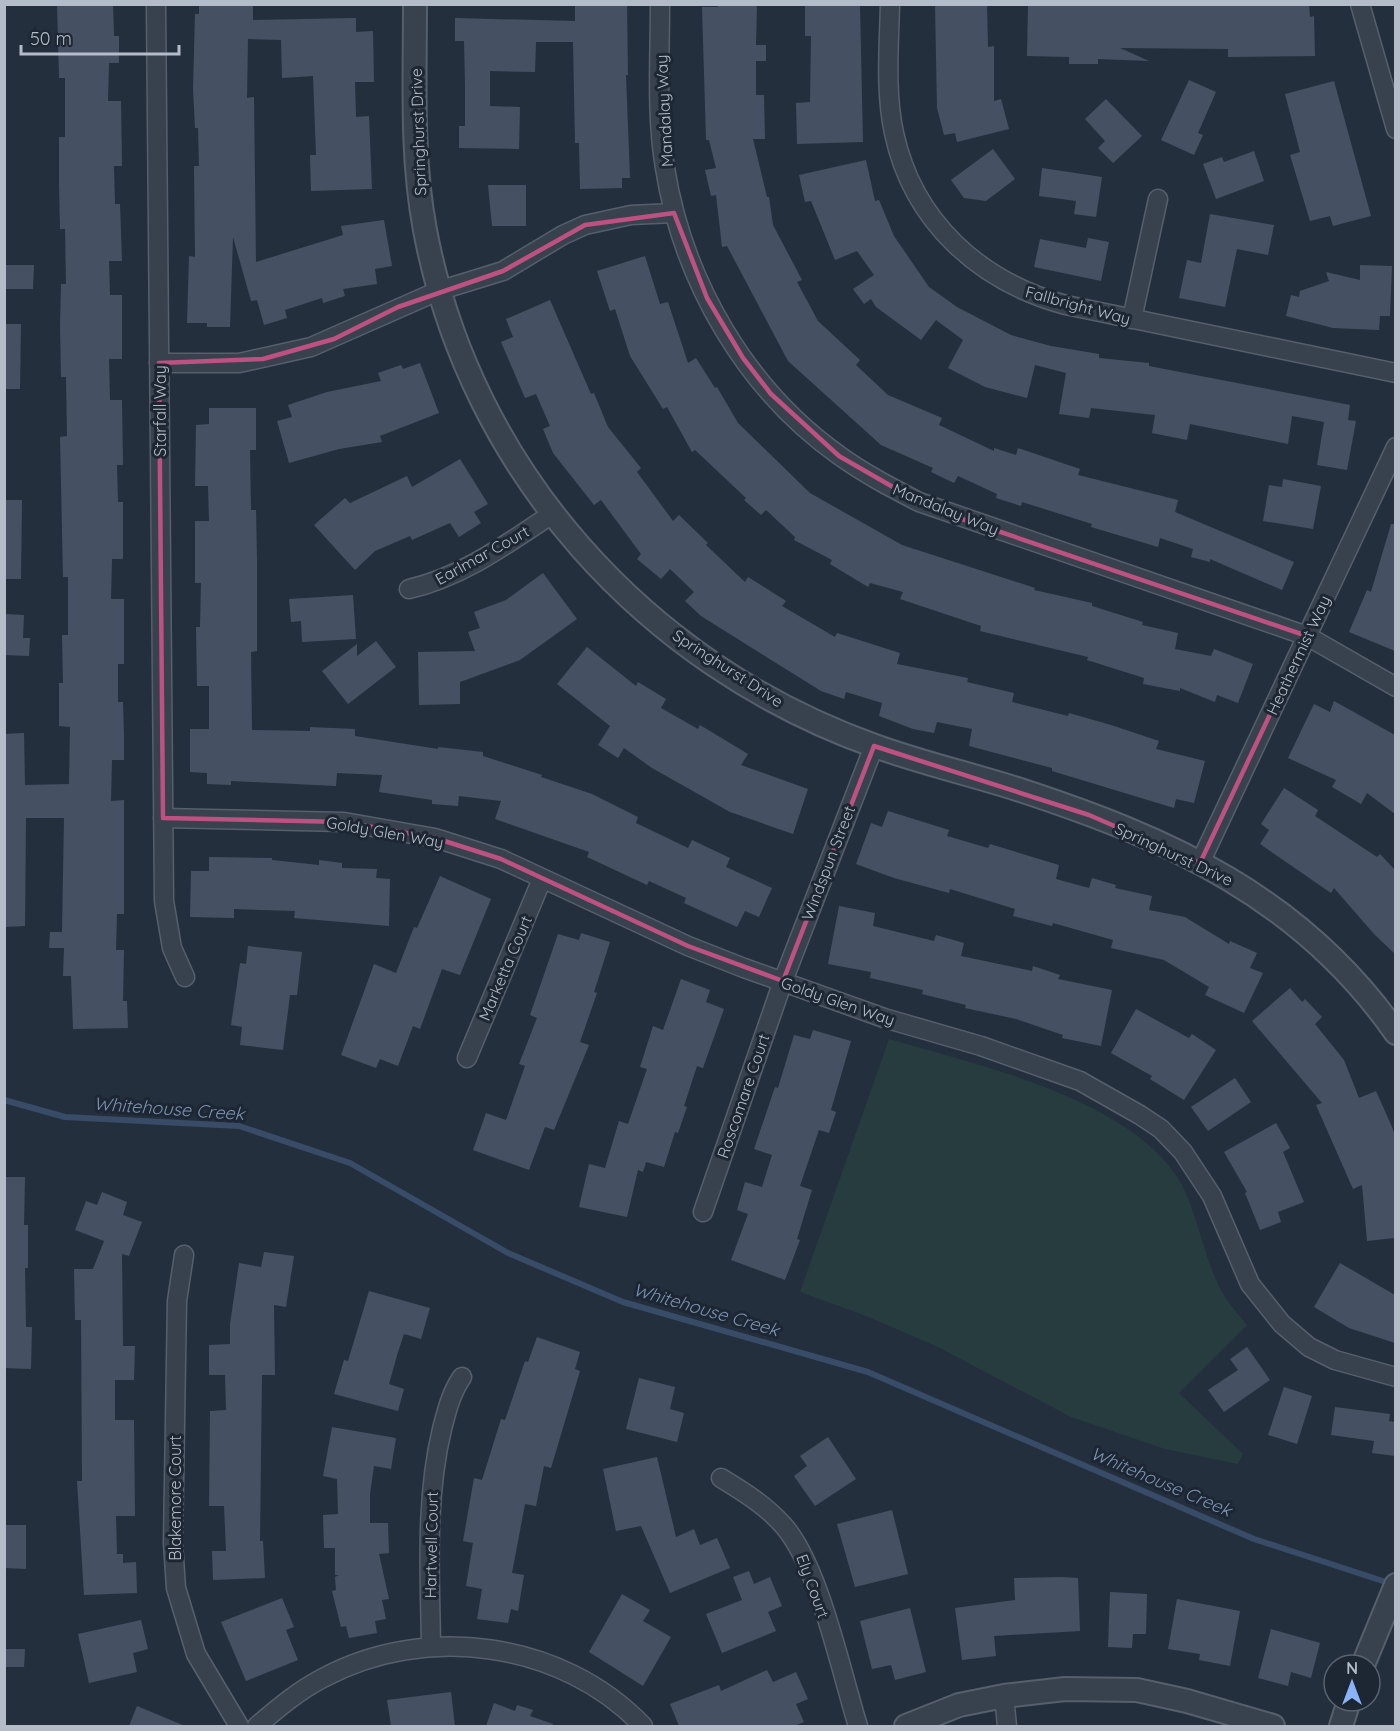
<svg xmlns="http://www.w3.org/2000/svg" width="1400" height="1731" viewBox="0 0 1400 1731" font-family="Quicksand,sans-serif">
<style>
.green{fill:#263c3f}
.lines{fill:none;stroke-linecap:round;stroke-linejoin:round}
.stream{stroke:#394c67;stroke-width:6}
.building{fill:#455162}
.minor-casing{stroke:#565f6c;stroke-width:21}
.tertiary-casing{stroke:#565f6c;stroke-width:26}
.minor{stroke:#38414e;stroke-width:18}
.tertiary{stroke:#38414e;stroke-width:22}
.marked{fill:none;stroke:#bd5182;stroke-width:4.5;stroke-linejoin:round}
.labels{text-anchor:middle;stroke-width:6;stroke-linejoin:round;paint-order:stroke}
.street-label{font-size:16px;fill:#b4bcc9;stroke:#1d2633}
.water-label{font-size:18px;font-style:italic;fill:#7c92b1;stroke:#1d2633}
</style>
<rect width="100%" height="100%" fill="#242f3e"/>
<path class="green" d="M889,1039c88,26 246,60 293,146 18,35 23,82 45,115 6,9 14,17 20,25l-68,68 64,61 -5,10 -73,-15 -94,-32 -135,-71 -70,-30 -66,-24z"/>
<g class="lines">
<path class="stream" d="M4,1100l61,17 174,9 111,37 158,90 115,49 245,70 386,167 138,45"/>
</g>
<g class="building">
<path d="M57,4h56l1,32h5v27h-10l-1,38h13l1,65h-8l1,38h5l2,57h-13l1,34h12v64h-13l1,41h12l1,65h-6l1,37h5v57h-11l-1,40h13v65h-6v38h5l1,33v25h-12l-1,41 13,-1v114h-7l-1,36h8l-1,51h4l1,27 -55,1 -2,-53h-8l1,-28h-15l1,-16h12l2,-114h-38l-1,108 -21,1v-193l20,-1 1,52 44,-1 1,-57 -11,-1v-43h4l-1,-48h6v-58h-5l-3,-140 7,-1 -1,-59h-5l-1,-52 1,-41h5l-1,-55h-5l-1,-44v-48h6v-59h-6z"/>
<path d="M199,4h54v16l103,-2v14l17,-1 1,51h-19l1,35 13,-1 3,73 -61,2 -1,-36h6l-3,-79 -31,2 -1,-38 -33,-1 -1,59 7,-1 2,165 87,-27 -2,-9 43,-6 8,46 -17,3 2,15 -34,5 2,7 -22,7 -1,-5 -37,12 2,8 -23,7 -7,-25 -6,1 -18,-64 -3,90h-23v-4h-20l2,-67 6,1 -1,-91h5l-1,-38h-3l-2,-39 2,-75h4z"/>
<path d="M575,4h52l1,71h-2l4,103h-8v10l-42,1 -1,-46h-4l-2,-101h-37l-1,30 -45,-1v35l30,1 -1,42 -60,-1v-22h6v-41l-1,-44h-9v-23l120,3z"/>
<path d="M718,4h39l-1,41h10v16h-10v34h8l1,44h-12l14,58h2l4,28 29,55 -5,2 21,39 42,39 -4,5 32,30 54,23 -3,7 55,26v-3l22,7 2,-7 62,21 -2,6 100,25 -3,12 119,50 -12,28 -72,-31v3l-19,-5 2,-8 -33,-11 -2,9 -67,-20 1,-3 -70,-22 -1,4 -25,-8 1,-4 -39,-18 -4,7 -23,-11 2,-4 -52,-23 -93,-84 -61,-115 -5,1 -6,-52 -5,1 -6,-26 11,-2 -7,-28h-3l-4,-133h16z"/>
<path d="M805,4h55l3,138 -66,2 -1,-41 14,-1 1,-66h-6z"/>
<path d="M935,4h52l1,43 6,-1v55l7,-2 8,30 -52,13 -2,-9 -11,2 -7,-27z"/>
<path d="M1028,4h281l1,13 4,-1 1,40 -87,1v-8l-108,-1 29,13 -51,-2v5h-29v-7l-42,-1z"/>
<path d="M1189,80l27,12 -18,41 5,2 -9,20 -33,-15z"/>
<path d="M1334,81l37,135 -38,10 -3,-10 -20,5 -20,-66 10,-3 -15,-58z"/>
<path d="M1106,99l36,37 -29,27 -15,-15 7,-7 -20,-22z"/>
<path d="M993,149l22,30 -29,22 -22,-3 -13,-18z"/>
<path d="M1254,151l10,30 -48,18 -13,-35 19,-7 2,5z"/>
<path d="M866,160l9,41 4,-1 15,36 35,51 28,20 54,28 40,11 48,8v4l50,5v3l201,39 -2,15 8,1 -9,49 -30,-5 7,-43 -32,-6 -4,28 -98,-20 -3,16 -35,-7 3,-18 -64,-7 -2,10 -30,-4 7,-41 -31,-8 -8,33 -42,-11 -37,-19 15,-28 -27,-20 -15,20 -45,-33 -5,-8 -7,5 -11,-15 21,-14 -17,-24 -22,9 -24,-59 -6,1 -6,-27z"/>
<path d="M1042,168l60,9 -6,40 -22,-3 2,-13 -37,-5z"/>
<path d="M488,185h38v41h-34z"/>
<path d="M1210,214l64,11 -6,30 -31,-6 -12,58 -46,-9 8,-38 14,3z"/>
<path d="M1088,238l21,4 -8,39 -67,-14 6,-28 46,9z"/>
<path d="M645,256l15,48 8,-2 20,61 8,-5 19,30 2,-1 21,36 72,70 92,52 133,43 -1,2 58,13v3l51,16 -1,3 36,8 -3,16 36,7 3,-7 39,15 -15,39 -21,-8 -2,7 -35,-14v3l-37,-7 1,-6 -57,-18 1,-3 -108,-26 1,-5 -81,-27 3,-7 -33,-9 -2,4 -38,-23 2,-4 -38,-20 1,-3 -29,-27 -5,5 -17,-15 2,-2 -51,-48 -3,2 -25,-45 -4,2 -33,-53 -15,-47 -5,2 -13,-40z"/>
<path d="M4,265h30l-1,24h-29z"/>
<path d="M1360,265l32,1 -2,50h-10l-1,14 -46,-2 -47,-12 5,-21 8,2 1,-6 29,-10 -3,-9 34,8z"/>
<path d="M550,300l41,94 3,-1 14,34 33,41 -4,4 36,49 6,-6 29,28 -2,2 39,37 3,-5 38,24 -4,5 53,31 2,-4 63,20 -3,11 71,14 -1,4 47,11 -2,9 56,14 1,-3 42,12 48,16 -3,8 49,12 -11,42 -18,-4 -2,9 -122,-37v-3l-83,-22 3,-17 -35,-7 -3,11 -21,-4 -34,-13 3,-13 -36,-11 -2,7 -23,-8 -120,-75 -16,-15 9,-9 -24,-23 -9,10 -24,-20 4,-5 -40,-54 -7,5 -41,-52 -10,-24 7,-3 -14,-32 -11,4 -24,-56 12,-5 -7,-18z"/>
<path d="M4,324h17l-1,65h-16z"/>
<path d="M420,363l19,50 -59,23 2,6 -43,7 -50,14 -12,-42 15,-4 -4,-12 39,-13 54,-11 -3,-8 23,-8 2,4z"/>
<path d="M209,408h47v42h-6l1,60h5l1,49v92l-6,1 1,78 58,1v-4l45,2v7l83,13v-2l45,5v4l59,19 -1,2 51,17 46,23 -2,6 52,25 4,-8 38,18 -4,9 46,21 -13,29 -14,-6 -8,16 -53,-24 2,-5 -37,-17 -2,4 -60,-28 2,-5 -94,-33 6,-18 -42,-5 -1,10 -26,-2v-4l-53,-8 3,-17 -45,-2 -1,13 -105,-5v4l-24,-1v-11l-17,-1v-43h19v-43h-12l-1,-59h4l1,-44h-6v-62h14l-1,-35h-13l1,-61 13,-1z"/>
<path d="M460,459l28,45 -14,8 7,11 -22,14 -9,-14 -38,17 -2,-4 -35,15 -20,19 -41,-45 31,-27 5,5 57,-27 5,11z"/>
<path d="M1283,479l38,7 -8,43 -50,-8 6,-36 13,2z"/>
<path d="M4,500h18l-1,79h-17z"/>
<path d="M1391,524h4v127l-46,-19 18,-42 4,2z"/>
<path d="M543,573l34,46 -57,41 -60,22v22l-41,1 -1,-53 57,-1 -7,-19 12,-4 -6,-16 32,-12z"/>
<path d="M353,595l3,44 -54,3 -1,-21 -10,1 -2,-23z"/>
<path d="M4,614l20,1 -1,23h7l-1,18 -25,-1z"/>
<path d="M376,641l20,26 -48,37 -26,-33 35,-27v12z"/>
<path d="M587,647l49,39 2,-4 28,17 -5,9 37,21 2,-4 48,29 -7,11 67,24 -15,45 -63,-22 -78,-44 -28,-20 -6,10 -20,-13 12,-19 -53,-42z"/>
<path d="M1334,701l61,34v79l-28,-21 -6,11 -29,-17 4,-7 -48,-22 26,-54 16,8z"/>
<path d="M1284,788l34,22 -3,6 62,41 3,-3 15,16v84l-21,-20 -40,-46 -3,5 -71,-49 9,-14 -8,-6z"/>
<path d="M888,811l61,19 -2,6 41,12 2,-4 69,21 -3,14 33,9 3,-10 24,7 -1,3 37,8 -3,14 36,7 44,27 1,-3 27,12 -7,15 13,5 -19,40 -39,-18 4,-8 -45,-27 -53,-12 2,-8 -60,-17 -1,3 -39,-10 2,-7 -65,-20 -1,4 -55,-15 -38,-14 15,-41 11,4z"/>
<path d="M209,857l63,1v2l47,5v-5l23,3v5l35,1 -1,9 14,1 -1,47 -95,-8 1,-7 -61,-2v9l-44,-1 1,-46h18z"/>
<path d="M440,876l51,23 -31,76 -18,-6 -22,60 -7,-3 -15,40 -18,-7 -4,9 -35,-13 33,-91 22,9 18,-46 3,1z"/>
<path d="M839,906l36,7 -2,13 61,15 2,-6 28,8 -3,13 71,15 1,-5 27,9 -2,4 54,11 -11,56 -39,-8 1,-3 -47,-16 -51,-11 1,-3 -44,-11 1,-4 -53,-12 1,-6 -43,-8z"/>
<path d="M581,933l29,9 -16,50 3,1 -17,49 9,3 -35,85 -9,-3 -16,43 -56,-20 13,-37 20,7 19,-54 -6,-2 18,-46 -7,-3 28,-81 21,6z"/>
<path d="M248,946l54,6 -5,43h-7l-7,55 -43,-5 2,-18 -11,-2 9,-62 6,1z"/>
<path d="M681,979l29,11 -4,12 18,7 -21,59 -6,-2 -13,40 3,1 -9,26 -3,-1 -11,35 -18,-5 -3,10 -5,-2 -11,47 -48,-10 10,-43 16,4 14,-47 9,3 19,-55 -7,-2 13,-41 10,4z"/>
<path d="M1290,988l12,14 3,-3 17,18 -7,7 29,36 15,38 17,-7 16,36 3,8v103l-28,3 -5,-56 -9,4 -37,-84 6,-2 -70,-82z"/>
<path d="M1136,1009l53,29 3,-4 24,16 -32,50 -34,-21 2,-3 -41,-23z"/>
<path d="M813,1030l38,11 -20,69 5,2 -7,21 -10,-3 -19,56 12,4 -15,49 3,1 -15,40 -54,-20 17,-46 -11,-4 8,-28 17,5 10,-32 -18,-6 21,-62 3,1 16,-53 16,4z"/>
<path d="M1235,1078l16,24 -43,29 -17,-24z"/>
<path d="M1276,1123l14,25 -7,4 21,50 -26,10 3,10 -21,8 -15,-37 2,-1 -23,-40z"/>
<path d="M4,1177h21l-1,48h4v43h-3l1,59h6l-1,42 -27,-1z"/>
<path d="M102,1192l25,10 -4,13 19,7 -13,34 -7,-2 1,92h12l-1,34h-19v40h19l1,96h-19l1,38h6v9l13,-1 1,31 -53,2 -7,-114h5l-1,-161h-6l-1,-51h19l11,-28 -29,-11 11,-29 11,4z"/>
<path d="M264,1252l30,4 -8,51 -12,-2 1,70h-13l-2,166h3l2,37 -52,2 -1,-29h14l-2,-45h-15l1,-95 16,-1 -1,-35h-16v-30l21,-1v-20l9,-61 22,4z"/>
<path d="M1340,1263l55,32v48l-46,-15 -35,-21z"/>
<path d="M369,1291l61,17 -9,31 -17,-5 -6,18 -9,32 15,5 -6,22 -64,-17 10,-34 4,1z"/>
<path d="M537,1337l43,15 -5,17 5,2 -29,97 -7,-2 -8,40 -11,-2 -13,69 12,2 -6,36 -7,-2 -3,14 -31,-4 5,-30 -16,-3 7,-43 -10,-2 11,-63 8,2 19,-61 4,1 20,-59 3,1z"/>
<path d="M1247,1347l23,33 -46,32 -16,-22 30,-20 -8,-11z"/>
<path d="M639,1378l36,9 -5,22 14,4 -7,29 -51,-13z"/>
<path d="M1284,1387l28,9 -15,48 -29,-9z"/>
<path d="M1335,1407l55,7 -1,7 6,1v34l-23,-3 2,-12 -43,-6z"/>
<path d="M332,1427l64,11 -5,31 -17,-3 -4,28v29h18l1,30 -10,1 10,45 -7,1 4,19 -11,2 2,12 -28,5 -3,-12 -5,1 -9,-36 4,-1 -1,-13 4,-2h-4v-27h-11l-1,-33 15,-1 -1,-35 -14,-3z"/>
<path d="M828,1437l28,42 -41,27 -21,-30 13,-10 -7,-10z"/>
<path d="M657,1457l19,80 18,-8 6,16 17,-7 13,30 -60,25 -29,-67 -25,5 -13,-62z"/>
<path d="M892,1510l16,64 -53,13 -18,-63z"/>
<path d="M4,1525h22v44l-22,-1z"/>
<path d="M749,1571l5,13 16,-7 12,29 -14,6 8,19 -54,22 -16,-39 36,-14 -9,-23z"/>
<path d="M1061,1577l17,1 2,53 -86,5 2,20 -34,4 -7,-52 60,-8 -1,-22z"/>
<path d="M1110,1592l37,2 -1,40h-13l-1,14 -24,-1z"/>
<path d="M622,1594l28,16 -7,11 28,16 -28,49 -54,-34z"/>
<path d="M282,1598l12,29 -8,3 12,30 -52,21 -25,-59z"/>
<path d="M1177,1599l63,12 -10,55 -31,-6 1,-6 -32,-5z"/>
<path d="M910,1608l16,64 -31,8 -4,-15 -19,4 -12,-48z"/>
<path d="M141,1620l7,29 -15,4 4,19 -48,11 -11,-49z"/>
<path d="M1271,1629l49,14 -9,35 -20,-6 -3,14 -30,-8z"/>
<path d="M4,1649h21l-1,18h-20z"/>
<path d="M767,1670l6,12 23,-10 12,27 -12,5 8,18 -10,4h-115l-9,-22 49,-19 2,6z"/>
<path d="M451,1692l4,34h-64l-4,-26z"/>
<path d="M494,1703l21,8 2,-6 16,5 -3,6 23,8 -1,2h-66z"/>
<path d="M137,1706l48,20h-56z"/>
</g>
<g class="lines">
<defs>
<g id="minor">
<path d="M156,4l8,897 8,47 13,29"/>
<path d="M660,4c0,55 -4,111 5,164 18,113 81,222 175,288 25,18 52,32 79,46l388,134 89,51"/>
<path d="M890,4c-1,43 -5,87 4,129 19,89 86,149 172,172l330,68"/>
<path d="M1360,4l36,125"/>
<path d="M1132,319l26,-120"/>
<path d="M159,363h80l72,-16 127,-56 65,-20 60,-36 22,-10 46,-10 43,-2"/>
<path d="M409,589c53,-12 98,-45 143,-75"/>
<path d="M163,818l181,4 91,16 66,21 187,87 56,22 140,50 97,28 99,35 60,34 21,14 22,23 29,44 38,88 32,40 27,23 26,13 61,17"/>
<path d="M1200,863l196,-416"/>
<path d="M467,1058l75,-179"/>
<path d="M703,1212l80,-231 91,-235"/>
<path d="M184,1255l-7,46 -4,242 3,45 20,66 43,72"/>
<path d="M721,1478c23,14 44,27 62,47 36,40 58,147 75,201"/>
<path d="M431,1646c-1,-73 -6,-146 11,-217 5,-19 9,-36 20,-52"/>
<path d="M1004,1696l3,30"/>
<path d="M257,1726c21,-18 41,-35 66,-48 102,-55 239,-37 320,48"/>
</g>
<g id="tertiary">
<path d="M415,4c0,76 -4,152 10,226 45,240 221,435 450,516 47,17 95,28 142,43 153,50 284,108 379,244"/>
<path d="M1363,1665l33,-80"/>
<path d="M906,1726l53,-21 45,-9 61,-7 72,1 50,11 86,25"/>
<path d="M1341,1726l8,-25"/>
</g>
</defs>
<use href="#minor" class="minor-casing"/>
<use href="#tertiary" class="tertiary-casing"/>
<use href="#minor" class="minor"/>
<use href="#tertiary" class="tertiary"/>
</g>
<path class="marked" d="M674,213l33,85 36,60 28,36 68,62 80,46 43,17 345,117 -107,227 -111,-48 -215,-69 -91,235 -95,-35 -187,-87 -66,-21 -91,-16 -181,-4 -4,-455 104,-4 71,-20 64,-32 105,-36 82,-46z"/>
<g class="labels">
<g class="street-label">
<text transform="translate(664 111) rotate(-93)" y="6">Mandalay Way</text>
<text transform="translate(418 132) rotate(-92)" y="6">Springhurst Drive</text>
<text transform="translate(1078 305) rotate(15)" y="6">Fallbright Way</text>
<text transform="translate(160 411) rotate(-90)" y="6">Starfall Way</text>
<text transform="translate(946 509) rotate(22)" y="6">Mandalay Way</text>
<text transform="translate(482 555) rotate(-29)" y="6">Earlmar Court</text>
<text transform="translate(1298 655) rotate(-65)" y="6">Heathermist Way</text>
<text transform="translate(728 668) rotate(33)" y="6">Springhurst Drive</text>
<text transform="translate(385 832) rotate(10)" y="6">Goldy Glen Way</text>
<text transform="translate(1174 854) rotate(25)" y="6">Springhurst Drive</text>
<text transform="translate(828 863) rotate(-69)" y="6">Windspun Street</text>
<text transform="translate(505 968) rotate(-67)" y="6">Marketta Court</text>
<text transform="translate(838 1001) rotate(19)" y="6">Goldy Glen Way</text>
<text transform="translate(743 1096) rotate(-71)" y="6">Roscomare Court</text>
<text transform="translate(175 1498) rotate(-90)" y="6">Blakemore Court</text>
<text transform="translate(431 1545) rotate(-89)" y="6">Hartwell Court</text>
<text transform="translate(813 1586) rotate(70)" y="6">Ely Court</text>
</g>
<g class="water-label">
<text transform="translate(169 1109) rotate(4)" y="6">Whitehouse Creek</text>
<text transform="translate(706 1310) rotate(16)" y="6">Whitehouse Creek</text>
<text transform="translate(1161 1482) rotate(23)" y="6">Whitehouse Creek</text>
</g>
</g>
<rect width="1400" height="1731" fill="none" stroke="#b4bcc9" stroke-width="12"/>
<g transform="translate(1352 1683)"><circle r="28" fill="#1d2633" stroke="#59626f" stroke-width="1.5"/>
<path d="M0-4.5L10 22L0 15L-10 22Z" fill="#8ab4f8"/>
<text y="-9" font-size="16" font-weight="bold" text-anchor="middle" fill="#b4bcc9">N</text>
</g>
<path d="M21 45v9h158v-9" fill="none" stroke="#b4bcc9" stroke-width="3"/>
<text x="30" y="45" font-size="18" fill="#b4bcc9" stroke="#1d2633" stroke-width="4.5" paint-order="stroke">50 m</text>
</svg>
